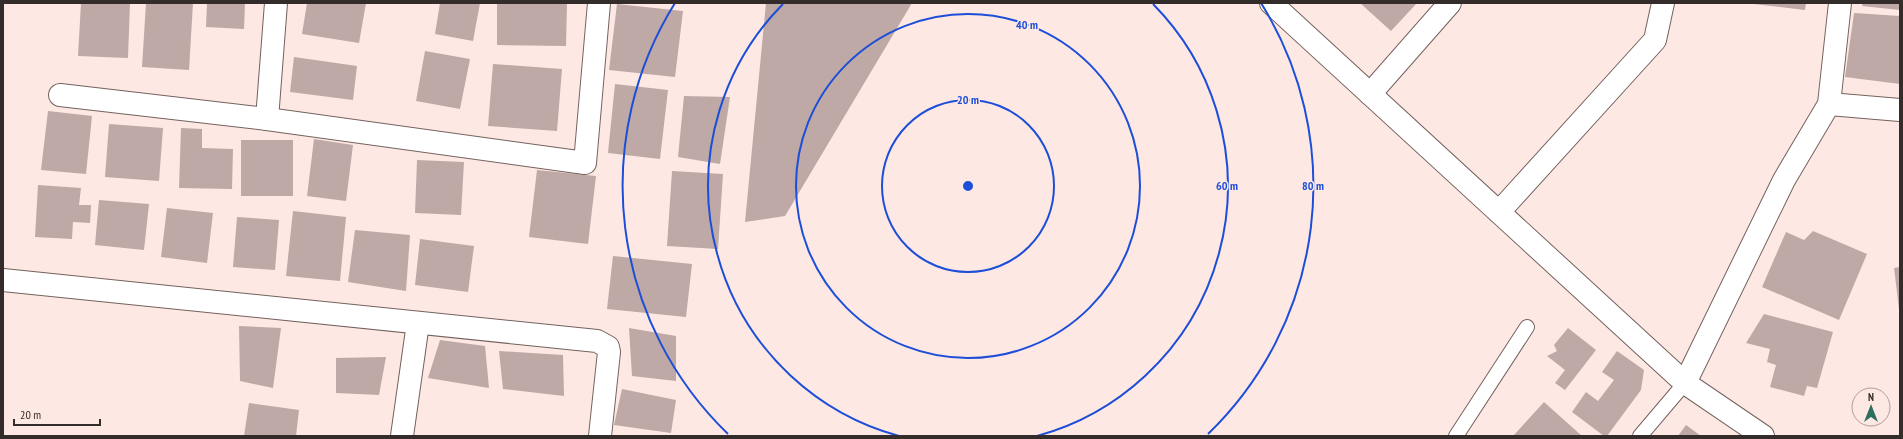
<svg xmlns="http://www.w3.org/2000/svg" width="1903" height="439" viewBox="0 0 1903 439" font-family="'PT Sans Narrow',sans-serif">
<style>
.building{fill:#bea9a6}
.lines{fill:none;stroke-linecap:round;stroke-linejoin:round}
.service-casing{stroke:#74625e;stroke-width:16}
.minor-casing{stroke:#74625e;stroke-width:24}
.service{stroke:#fff;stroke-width:14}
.minor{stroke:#fff;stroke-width:22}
.ring{fill:none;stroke:#1d4ed8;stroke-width:2}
.centre{fill:#1d4ed8;stroke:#fee8e4;stroke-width:2}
.ring-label{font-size:12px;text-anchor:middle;font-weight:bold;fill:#1d4ed8;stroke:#fee8e4;stroke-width:3;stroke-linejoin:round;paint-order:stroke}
</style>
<rect width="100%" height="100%" fill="#fee8e4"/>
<g class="building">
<path d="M81,3h49l-2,55 -50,-2z"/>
<path d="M146,3h47l-4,67 -47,-3z"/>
<path d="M207,3h38l-1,26 -38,-2z"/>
<path d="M307,3h59l-7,40 -57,-9z"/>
<path d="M440,3h40l-7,38 -38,-7z"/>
<path d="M497,3h70l-1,43 -69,-1z"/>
<path d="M766,3h146l-127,213 -40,6z"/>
<path d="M1360,3h57l-26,28z"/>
<path d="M1745,3h61l-1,7z"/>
<path d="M1863,3h37v7l-38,-4z"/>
<path d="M617,4l66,7 -8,66 -66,-7z"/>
<path d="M1854,13l46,3v68l-55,-7z"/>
<path d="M425,51l45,8 -10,50 -44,-8z"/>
<path d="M294,57l63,9 -4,34 -63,-8z"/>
<path d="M493,64l69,5 -5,62 -69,-5z"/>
<path d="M615,84l53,6 -8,69 -52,-6z"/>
<path d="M684,96l46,1 -10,67 -42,-7z"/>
<path d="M48,111l44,5 -6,58 -45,-4z"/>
<path d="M109,124l54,4 -4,53 -54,-4z"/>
<path d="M181,128l21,1v19l31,1 -1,40 -53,-1z"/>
<path d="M314,139l39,6 -7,56 -39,-5z"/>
<rect x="241" y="140" width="52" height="56"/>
<path d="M417,160l47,2 -3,53 -46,-2z"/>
<path d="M537,170l59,6 -8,68 -59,-7z"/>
<path d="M672,171l51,3 -5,75 -51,-3z"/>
<path d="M38,185l43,3 -2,17h12l-1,18 -17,-1 -1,17 -37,-2z"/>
<path d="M99,200l50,4 -5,46 -49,-5z"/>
<path d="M167,208l46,5 -6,50 -46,-6z"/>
<path d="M293,211l53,6 -6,64 -54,-5z"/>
<path d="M237,217l42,3 -4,50 -42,-3z"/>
<path d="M355,230l55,5 -4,56 -58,-9z"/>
<path d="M1813,231l54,23 -28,66 -77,-33 24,-55 18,8z"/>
<path d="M420,239l54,7 -6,46 -53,-7z"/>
<path d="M613,256l79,8 -6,53 -79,-8z"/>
<path d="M1900,267v42h-1l-5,-41z"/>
<path d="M1764,314l69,18 -16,56 -10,-2 -3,10 -34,-9 6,-22 -9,-3 3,-13 -24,-6z"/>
<path d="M239,326l42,2 -8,60 -33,-7z"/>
<path d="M629,328l47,8v45l-44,-5z"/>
<path d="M1568,328l28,22 -31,40 -10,-7 10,-13 -18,-14 10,-5 -3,-6z"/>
<path d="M440,340l45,6 4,42 -61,-10z"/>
<path d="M499,351l64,4 1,41 -61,-7z"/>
<path d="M1617,351l27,19 -3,20 -34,46h-3l-32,-24 14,-20 12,9 16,-21 -12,-8z"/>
<path d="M386,357l-7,38 -43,-2v-35z"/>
<path d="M622,389l54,11 -5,33 -57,-8z"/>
<path d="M1544,402l38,34h-67l-1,-1z"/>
<path d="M249,403l50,7 -3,26h-52z"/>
<path d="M1686,425l15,11h-23z"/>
</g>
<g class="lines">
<defs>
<g id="service">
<path d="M1456,436l71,-109"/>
<path d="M1640,436l45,-53"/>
</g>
<g id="minor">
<path d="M1271,3l414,380 78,53"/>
<path d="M1370,94l80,-91"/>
<path d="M60,95l207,24 9,-116"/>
<path d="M1829,104l71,6"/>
<path d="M267,119l318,44 14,-160"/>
<path d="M1499,212l156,-172 8,-37"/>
<path d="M3,280l594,61 11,6 1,5 -9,84"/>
<path d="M1685,383l99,-203 45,-76 11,-101"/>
<path d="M402,436l16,-113"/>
</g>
</defs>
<use href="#service" class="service-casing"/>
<use href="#minor" class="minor-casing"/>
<use href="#service" class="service"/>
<use href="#minor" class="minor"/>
</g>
<g class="ring">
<circle cx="968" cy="186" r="86"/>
<circle cx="968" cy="186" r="172"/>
<path d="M899 436A259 259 0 0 1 783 4M1153 4A259 259 0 0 1 1037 436"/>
<path d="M728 434A345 345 0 0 1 675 3M1261 3A345 345 0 0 1 1208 434"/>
</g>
<circle cx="968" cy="186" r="6" class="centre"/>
<g class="ring-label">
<text x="1027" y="29">40 m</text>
<text x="968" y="104">20 m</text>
<text x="1227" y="190">60 m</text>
<text x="1313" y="190">80 m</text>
</g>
<rect width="1903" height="439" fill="none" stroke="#342c2a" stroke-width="8"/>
<g transform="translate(1871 407)"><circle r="19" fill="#fee8e4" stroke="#ad9d9a"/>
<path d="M0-3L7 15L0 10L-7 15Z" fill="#2c6f5f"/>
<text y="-6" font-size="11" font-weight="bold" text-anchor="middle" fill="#342c2a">N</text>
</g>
<path d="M14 419v6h86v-6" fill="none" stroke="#342c2a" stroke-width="2"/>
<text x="20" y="419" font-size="12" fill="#342c2a" stroke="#fee8e4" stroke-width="3" paint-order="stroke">20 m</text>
</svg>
